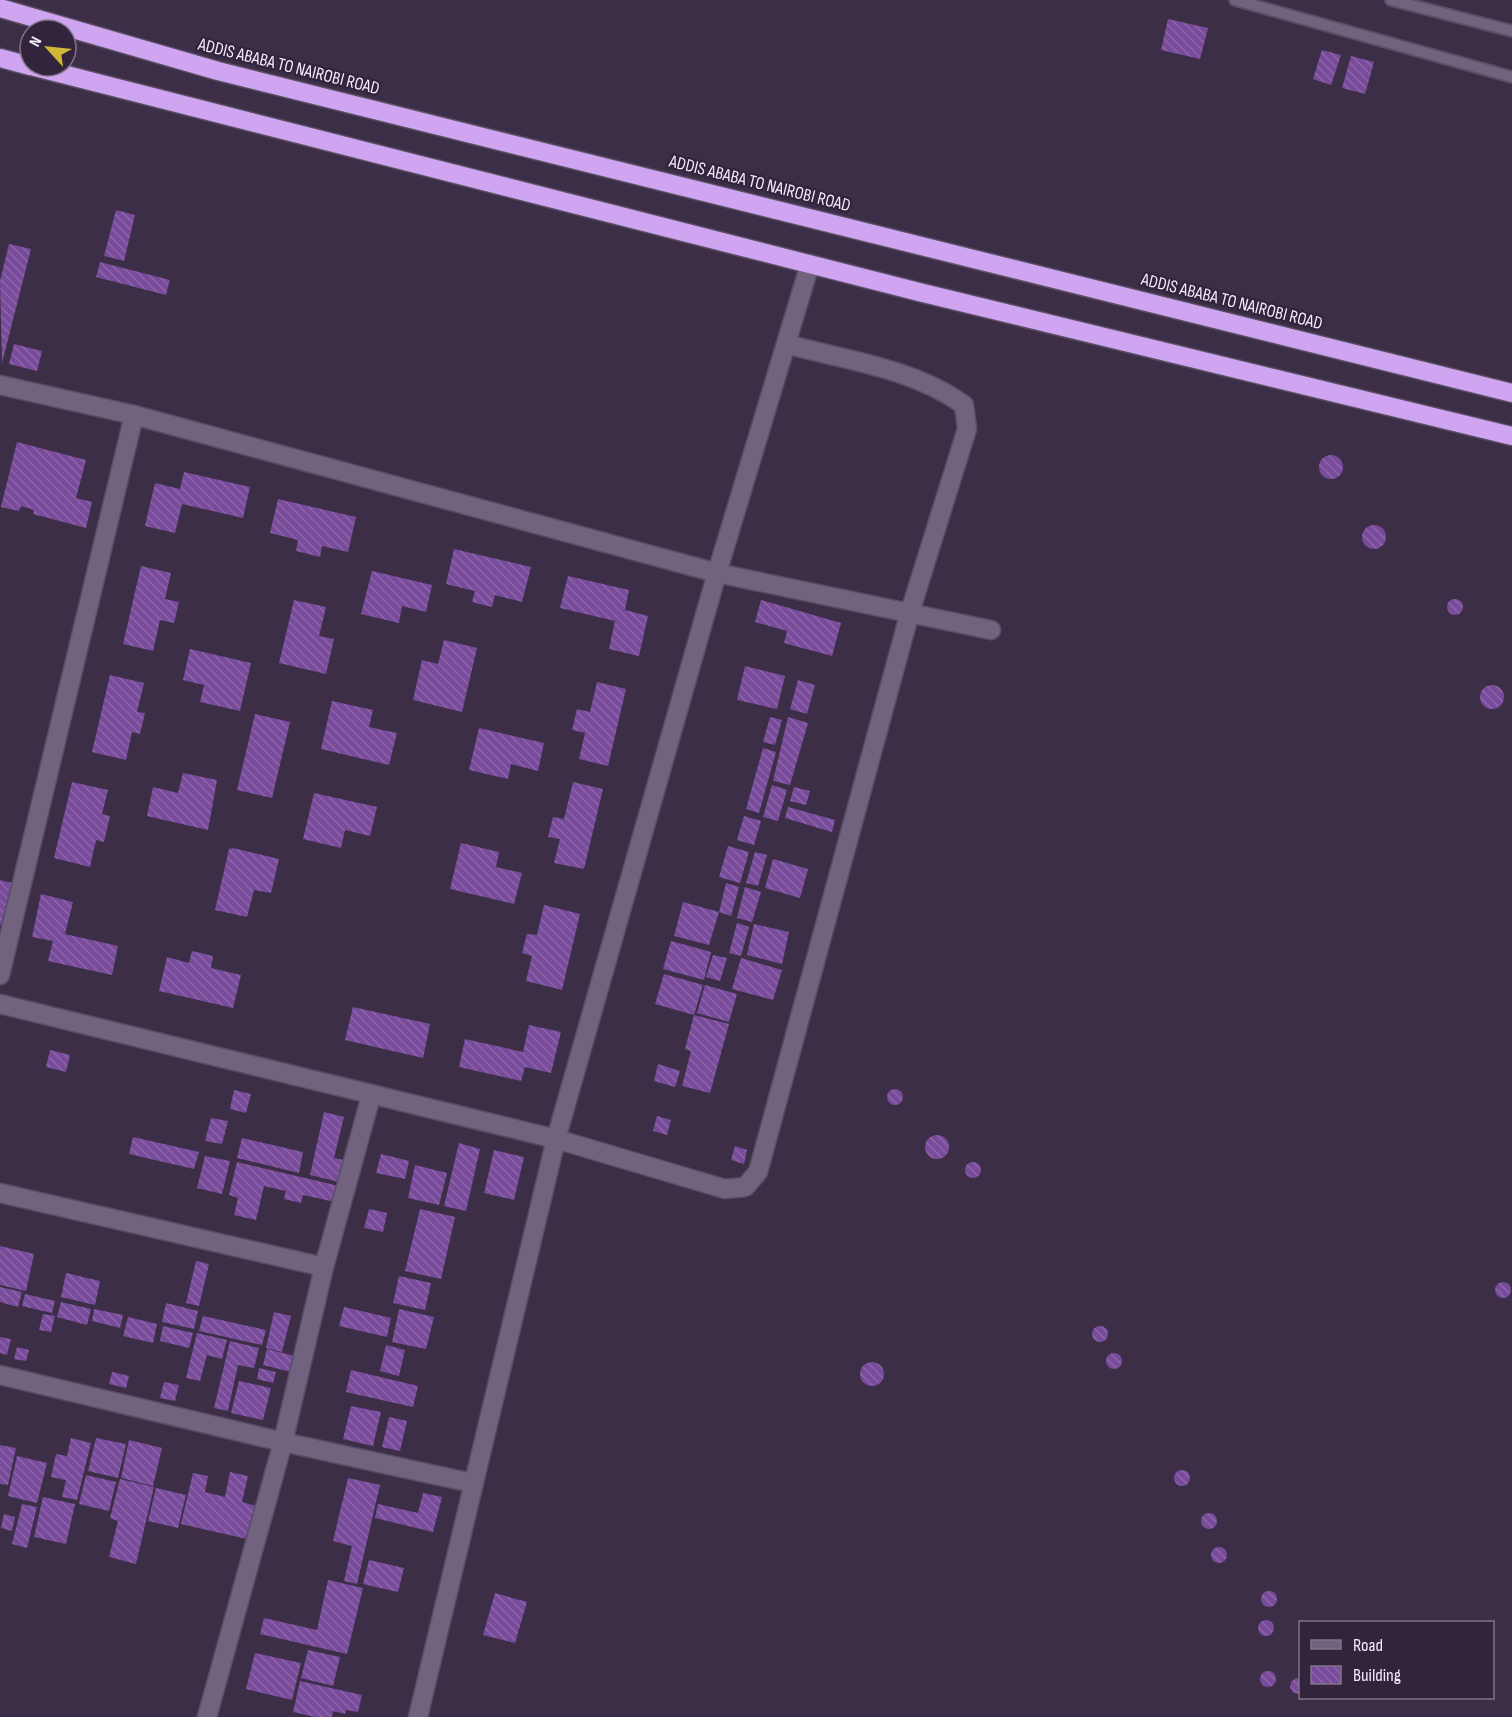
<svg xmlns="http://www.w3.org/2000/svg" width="1512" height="1717" viewBox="0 0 1512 1717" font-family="'Sofia Sans Condensed',sans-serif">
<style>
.building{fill:url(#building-back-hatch)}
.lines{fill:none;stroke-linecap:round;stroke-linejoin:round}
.lane-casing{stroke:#594e63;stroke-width:14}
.street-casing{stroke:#594e63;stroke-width:21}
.highway-casing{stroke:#594e63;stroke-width:21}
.lane{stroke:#71637f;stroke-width:10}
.street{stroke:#71637f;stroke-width:18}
.highway{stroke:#cfa5f2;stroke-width:18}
.labels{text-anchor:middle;stroke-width:4.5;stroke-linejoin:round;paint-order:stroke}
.street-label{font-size:18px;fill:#f4ecfc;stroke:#31243c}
</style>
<defs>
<pattern id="building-back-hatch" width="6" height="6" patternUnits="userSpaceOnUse" patternTransform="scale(1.5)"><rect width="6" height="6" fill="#784b9b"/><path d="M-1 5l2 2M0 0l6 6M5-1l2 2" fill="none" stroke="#8c65aa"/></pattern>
</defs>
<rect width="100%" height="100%" fill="#3c2e47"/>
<g class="building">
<path d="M1168,19l40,9 -8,31 -39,-9z"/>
<path d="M1322,50l19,5 -10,30 -18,-6z"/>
<path d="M1351,56l23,6 -9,32 -23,-6z"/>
<path d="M116,210l19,5 -11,46 -20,-5z"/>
<path d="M9,244l22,5 -29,114 -2,-82z"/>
<path d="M100,262l70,18 -4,15 -70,-18z"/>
<path d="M14,344l28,7 -5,20 -28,-7z"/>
<path d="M17,442l69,18 -10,38 16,4 -6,26 -53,-14 1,-4 -13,-4 -2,5 -18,-4z"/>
<circle cx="1331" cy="467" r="12"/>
<path d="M184,472l66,15 -7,31 -61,-14 -7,29 -30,-7 10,-43 25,6z"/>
<path d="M278,499l78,18 -8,35 -26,-6 -2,11 -24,-6 2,-11 -28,-7z"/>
<circle cx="1374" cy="537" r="12"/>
<path d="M454,549l77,18 -9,35 -27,-7 -3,12 -20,-5 3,-11 -29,-7z"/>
<path d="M141,566l30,7 -6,26 14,3 -5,21 -14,-3 -7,31 -30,-7z"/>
<path d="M372,571l60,14 -6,27 -24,-6 -3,17 -38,-9z"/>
<path d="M568,576l61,14 -4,20 23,6 -9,40 -30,-7 6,-28 -55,-13z"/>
<circle cx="1455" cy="607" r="8"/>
<path d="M294,600l32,7 -7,29 15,3 -8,35 -47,-11z"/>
<path d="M761,600l80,23 -9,33 -48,-13 3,-12 -32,-9z"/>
<path d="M444,640l33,8 -15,64 -49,-12 9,-40 16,4z"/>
<path d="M190,649l61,14 -11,48 -40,-9 4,-17 -21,-5z"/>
<path d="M745,666l40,10 -8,33 -40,-9z"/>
<path d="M110,675l34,8 -7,29 8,1 -5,21 -8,-2 -6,28 -34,-8z"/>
<path d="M798,680l17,5 -8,29 -17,-5z"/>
<path d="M597,682l29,7 -18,77 -29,-7 6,-26 -13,-3 5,-21 13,3z"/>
<circle cx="1492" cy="697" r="12"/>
<path d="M332,701l41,9 -4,17 28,6 -8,32 -68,-16z"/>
<path d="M255,714l35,8 -18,76 -35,-8z"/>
<path d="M770,717l12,3 -7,25 -12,-3z"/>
<path d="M788,717l20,6 -18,62 -17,-4z"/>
<path d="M479,728l65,15 -6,28 -27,-7 -3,15 -39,-9z"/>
<path d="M763,748l13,4 -17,61 -13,-4z"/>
<path d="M183,773l34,7 -9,50 -61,-14 6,-29 25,6z"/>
<path d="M72,782l36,8 -6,24 8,2 -6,26 -8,-2 -6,27 -36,-9z"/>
<path d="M573,782l30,7 -19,80 -30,-6 6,-24 -12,-2 5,-20 11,2z"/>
<path d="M772,785l15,5 -9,31 -15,-4z"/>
<path d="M794,787l16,4 -4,14 -16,-4z"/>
<path d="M314,793l63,14 -7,29 -25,-6 -4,18 -38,-9z"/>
<path d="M788,807l47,13 -3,12 -47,-14z"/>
<path d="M744,816l17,5 -7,24 -17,-5z"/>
<path d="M461,843l38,9 -3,15 26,6 -8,31 -64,-15z"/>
<path d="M728,846l21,6 -9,31 -21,-6z"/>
<path d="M233,848l46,11 -8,34 -17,-3 -7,27 -32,-7 14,-61z"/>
<path d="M755,852l12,3 -9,31 -12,-3z"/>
<path d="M773,859l35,10 -8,29 -35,-10z"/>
<path d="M0,880l12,3 -11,42h-1z"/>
<path d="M726,883l13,4 -8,29 -12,-4z"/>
<path d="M745,887l16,5 -9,30 -15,-4z"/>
<path d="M41,894l32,8 -8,32 53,12 -6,29 -64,-14 5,-20 -21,-4z"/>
<path d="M683,902l36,10 -10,33 -35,-9z"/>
<path d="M544,905l36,9 -18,76 -36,-9 6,-25 -10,-3 5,-19 10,1z"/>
<path d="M737,923l12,4 -8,29 -12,-3z"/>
<path d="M754,924l35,8 -7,32 -35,-9z"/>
<path d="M671,941l40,11 -7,28 -41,-11z"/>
<path d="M192,951l21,5 -2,12 30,7 -8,33 -74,-17 8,-34 22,6z"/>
<path d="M713,955l14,3 -7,23 -14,-4z"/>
<path d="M741,958l41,12 -9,30 -41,-11z"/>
<path d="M664,974l39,11 -9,30 35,9 -19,69 -28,-7 9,-35 -6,-2 9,-34 -39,-11z"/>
<path d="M705,985l32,9 -8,28 -32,-9z"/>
<path d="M353,1007l77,17 -7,34 -78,-18z"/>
<path d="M529,1025l32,7 -10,41 -26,-6 -4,14 -62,-14 6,-28 58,13z"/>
<path d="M50,1050l20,5 -4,17 -20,-5z"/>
<path d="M658,1064l22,7 -5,16 -21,-6z"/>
<circle cx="895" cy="1097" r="8"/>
<path d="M234,1090l17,4 -5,19 -16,-4z"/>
<path d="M324,1112l20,5 -10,41 10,2 -5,22 -29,-7z"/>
<path d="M657,1116l14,4 -4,15 -14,-4z"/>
<path d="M211,1118l17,3 -6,23 -17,-3z"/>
<circle cx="937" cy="1147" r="12"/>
<path d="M133,1137l66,15 -5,17 -65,-15z"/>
<path d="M242,1138l61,14 -4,21 -62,-15z"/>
<path d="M459,1143l21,6 -14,62 -22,-5z"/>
<path d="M735,1146l12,4 -3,14 -13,-4z"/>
<path d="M494,1150l30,7 -10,43 -30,-7z"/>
<path d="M381,1154l28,7 -4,18 -29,-6z"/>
<path d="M205,1156l25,5 -8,33 -25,-6z"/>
<path d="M237,1162l102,24 -4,16 -32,-7 -2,8 -17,-4 2,-8 -22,-5 -8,34 -22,-5 4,-17 -9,-3z"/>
<circle cx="973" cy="1170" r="8"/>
<path d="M415,1165l32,8 -8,32 -31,-7z"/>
<path d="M369,1209l18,4 -4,19 -19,-4z"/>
<path d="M420,1209l35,8 -14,62 -36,-8z"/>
<path d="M0,1246l34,8 -8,37 -26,-6z"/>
<path d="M196,1261l13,3 -10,42 -13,-3z"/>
<path d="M66,1273l34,8 -5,24 -34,-8z"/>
<path d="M399,1276l32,7 -6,27 -32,-7z"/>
<circle cx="1503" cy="1290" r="8"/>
<path d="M0,1287l22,5 -4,15 -18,-5z"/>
<path d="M25,1294l30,7 -3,12 -30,-7z"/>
<path d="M61,1302l30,7 -4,16 -30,-8z"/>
<path d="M166,1303l32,8 -4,18 -32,-7z"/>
<path d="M344,1307l47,11 -4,19 -48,-11z"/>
<path d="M94,1309l29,6 -3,13 -28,-7z"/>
<path d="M399,1309l35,8 -8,32 -34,-7z"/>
<path d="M274,1312l17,4 -9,36 -16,-4z"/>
<path d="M43,1314l12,2 -4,16 -12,-2z"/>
<path d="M203,1316l63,14 -4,15 -63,-14z"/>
<path d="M128,1317l29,7 -4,19 -30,-7z"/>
<path d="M163,1326l30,7 -4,15 -29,-7z"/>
<circle cx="1100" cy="1334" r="8"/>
<path d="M197,1333l30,7 -5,19 -15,-4 -7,26 -14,-3z"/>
<path d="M0,1337l11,2 -4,16 -7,-2z"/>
<path d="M230,1341l29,7 -5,20 -16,-3 -10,46 -14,-3z"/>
<path d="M386,1345l19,5 -6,26 -19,-5z"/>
<path d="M17,1347l12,3 -3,11 -12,-2z"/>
<path d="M267,1349l28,7 -4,16 -28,-7z"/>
<circle cx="1114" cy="1361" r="8"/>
<circle cx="872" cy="1374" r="12"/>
<path d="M259,1368l17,4 -3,11 -16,-4z"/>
<path d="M351,1370l67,16 -5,21 -67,-15z"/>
<path d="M112,1372l17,4 -3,12 -17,-4z"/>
<path d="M239,1381l32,7 -8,32 -32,-7z"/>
<path d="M164,1382l15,3 -4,16 -15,-3z"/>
<path d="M351,1406l30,6 -8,34 -30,-7z"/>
<path d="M389,1417l18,4 -7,30 -18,-4z"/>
<path d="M71,1438l20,5 -14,57 -15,-3 4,-17 -15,-3 5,-23 11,2z"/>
<path d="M96,1438l30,6 -8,34 -30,-7z"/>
<path d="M129,1440l33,8 -9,38 -32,-8z"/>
<path d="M0,1445l16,3 -8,37 -8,-1z"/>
<path d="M17,1456l30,7 -10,40 -29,-7z"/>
<circle cx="1182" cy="1478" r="8"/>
<path d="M230,1472l18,4 -6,26 17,5 -8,33 -70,-16 12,-51 15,3 -3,16 20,5z"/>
<path d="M86,1475l30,7 -7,29 -30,-7z"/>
<path d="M348,1478l32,7 -23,99 -13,-3 8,-35 -19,-5z"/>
<path d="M120,1479l34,8 -18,77 -27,-7 9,-36 -8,-3z"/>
<path d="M156,1488l30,7 -8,33 -30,-7z"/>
<path d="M423,1493l19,4 -9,35 -58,-14 3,-14 40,9z"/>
<path d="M43,1497l32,7 -9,40 -32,-7z"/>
<path d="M22,1504l15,3 -10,41 -15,-4z"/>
<circle cx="1209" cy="1521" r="8"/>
<path d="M4,1514l11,3 -3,14 -11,-3z"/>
<circle cx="1219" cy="1555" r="8"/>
<path d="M369,1560l35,8 -6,24 -35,-8z"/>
<path d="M328,1580l35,8 -16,66 -87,-20 4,-16 53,12z"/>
<circle cx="1269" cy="1599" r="8"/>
<path d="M495,1593l32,9 -12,41 -32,-8z"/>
<circle cx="1266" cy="1628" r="8"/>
<path d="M308,1650l32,7 -7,29 -32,-8z"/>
<path d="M255,1653l46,10 -9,37 -46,-11z"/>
<circle cx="1268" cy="1679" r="8"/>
<path d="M1296,1678l4,1v15l-6,-1 -4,-5 1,-6z"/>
<path d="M300,1681l62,14 -4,17 -12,-2 -1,4 -12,-3 -1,6h-17l-22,-5z"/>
</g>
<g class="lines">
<defs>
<g id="lane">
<path d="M1235,0l277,77"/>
<path d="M1391,0l121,31"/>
</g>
<g id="street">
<path d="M0,385l134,30 583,158 274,57"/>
<path d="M0,975l134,-560"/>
<path d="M0,1004l556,135 169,50 20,-2 13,-15 152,-560 57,-183 -3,-24c-51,-37 -119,-45 -178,-61"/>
<path d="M0,1193l324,74"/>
<path d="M0,1375l283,67 189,41"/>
<path d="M207,1717l76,-275 41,-175 47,-171"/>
<path d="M418,1717l138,-578 161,-566 93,-309"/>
</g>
<g id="highway">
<path d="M0,8l218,63 1294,322"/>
<path d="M0,58l30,8"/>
<path d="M31,66l892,227 589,143"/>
</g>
</defs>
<use href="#lane" class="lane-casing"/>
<use href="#street" class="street-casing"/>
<use href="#highway" class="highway-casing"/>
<use href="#lane" class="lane"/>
<use href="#street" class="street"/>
<use href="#highway" class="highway"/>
</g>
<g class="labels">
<g class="street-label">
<text transform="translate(289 66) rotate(14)" y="6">ADDIS ABABA TO NAIROBI ROAD</text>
<text transform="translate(760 183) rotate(14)" y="6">ADDIS ABABA TO NAIROBI ROAD</text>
<text transform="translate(1232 301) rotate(14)" y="6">ADDIS ABABA TO NAIROBI ROAD</text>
</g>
</g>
<rect x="1299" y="1621" width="195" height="78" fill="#31243c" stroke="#7f7489" stroke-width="1.5"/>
<rect x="1311" y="1640" width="30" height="9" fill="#71637f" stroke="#7f7489" stroke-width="1.5"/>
<text x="1353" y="1651" font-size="18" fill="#f4ecfc">Road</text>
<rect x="1311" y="1666" width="30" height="18" fill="url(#building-back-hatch)" stroke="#7f7489" stroke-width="1.5"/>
<text x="1353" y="1681" font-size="18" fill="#f4ecfc">Building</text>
<g transform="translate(48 48) rotate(297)"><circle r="28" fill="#31243c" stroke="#7f7489" stroke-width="1.5"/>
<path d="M0-4.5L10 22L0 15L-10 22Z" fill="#cfb837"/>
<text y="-9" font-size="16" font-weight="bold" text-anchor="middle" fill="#f4ecfc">N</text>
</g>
</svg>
